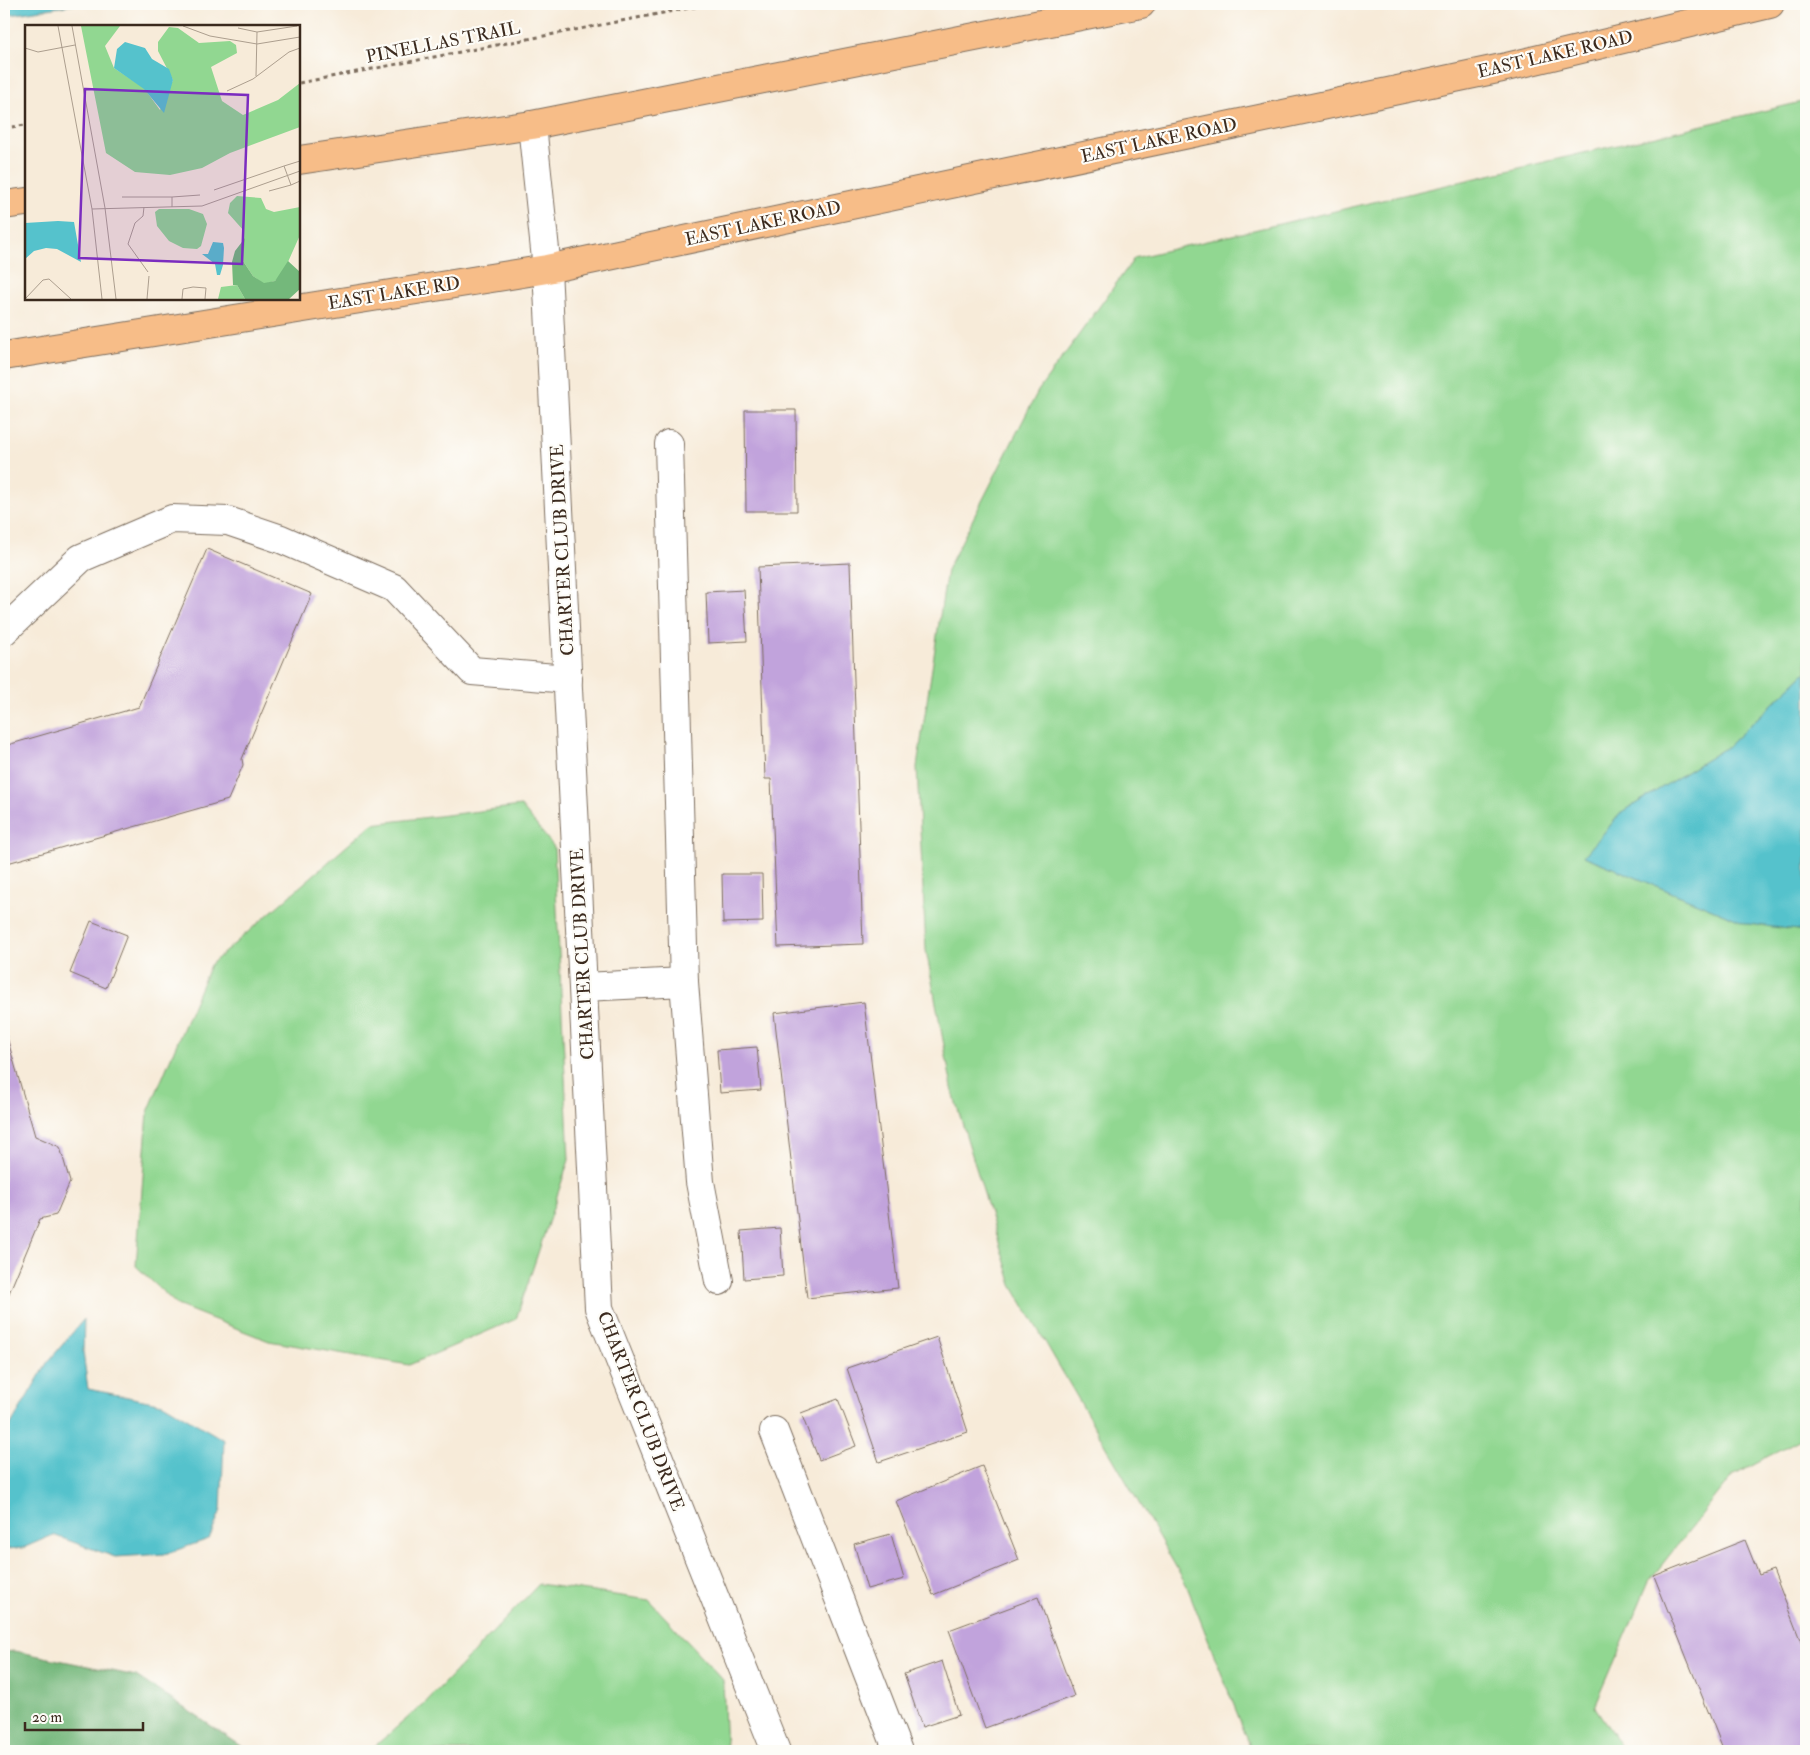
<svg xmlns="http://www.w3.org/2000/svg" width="1810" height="1755" viewBox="0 0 1810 1755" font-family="'IM FELL Double Pica',serif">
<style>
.green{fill:#91d791;stroke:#668058}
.forest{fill:#74b87b;stroke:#58714c}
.water{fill:#55c2cc;stroke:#487675}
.building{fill:#c1a3dc}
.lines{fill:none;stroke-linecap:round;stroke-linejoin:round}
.minor-casing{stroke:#7d6e5f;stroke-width:30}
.major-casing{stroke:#7d6e5f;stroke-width:30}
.path{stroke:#7d6e5f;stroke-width:3;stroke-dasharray:4 4;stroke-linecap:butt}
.minor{stroke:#fff;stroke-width:28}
.major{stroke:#f7bd88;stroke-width:28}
.labels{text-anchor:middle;stroke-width:4.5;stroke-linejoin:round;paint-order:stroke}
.street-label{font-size:18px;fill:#3b2a1e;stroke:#fdfcf7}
.inset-road{fill:none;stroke:#ac9e8e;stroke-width:1}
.view{fill:#7b2cbf;fill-opacity:0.15;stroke:#7b2cbf;stroke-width:2.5}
.inset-edge{fill:none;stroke:#3b2a1e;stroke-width:2.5}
</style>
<rect width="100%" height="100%" fill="#fdfcf7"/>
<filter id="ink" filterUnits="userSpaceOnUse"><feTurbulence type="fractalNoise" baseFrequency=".02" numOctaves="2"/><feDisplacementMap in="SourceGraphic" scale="10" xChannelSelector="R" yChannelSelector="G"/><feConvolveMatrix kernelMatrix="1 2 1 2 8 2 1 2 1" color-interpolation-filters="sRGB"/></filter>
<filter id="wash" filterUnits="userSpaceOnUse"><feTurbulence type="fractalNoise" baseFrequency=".0096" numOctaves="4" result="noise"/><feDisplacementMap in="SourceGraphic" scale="20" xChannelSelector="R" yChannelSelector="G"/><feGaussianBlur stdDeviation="1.12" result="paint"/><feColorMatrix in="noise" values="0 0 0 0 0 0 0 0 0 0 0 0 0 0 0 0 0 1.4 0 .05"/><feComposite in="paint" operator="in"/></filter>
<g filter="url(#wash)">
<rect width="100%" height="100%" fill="#f7ebd9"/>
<g class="green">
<path d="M1806,101v571l-79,75 -106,66 -37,43 164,68 58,7v505l-73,39 -84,106 -54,126 29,44h-372l-66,-167 -174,-299 -59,-192 -27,-143 -9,-183 30,-197 91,-179 93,-128 3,-5z"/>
<path d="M521,806l33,41 15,313 -53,159 -107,46 -140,-24 -92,-36 -41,-39 12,-154 62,-147 162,-141z"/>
<path d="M539,1584l110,16 74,80 3,71h-357l56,-48z"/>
</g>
<path class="forest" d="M15,1651l121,25 113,75h-245v-99z"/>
<g class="water">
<path d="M4,4h74l-74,12z"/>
<path d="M1806,672v259l-58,-7 -164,-68 37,-43 106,-66z"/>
<path d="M84,1319l-1,33 5,37 75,15 61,36 -3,70 -12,29 -44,15 -50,3 -62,-22 -30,13 -19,1v-113l43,-73z"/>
</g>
<g id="blocks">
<g class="building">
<path d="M745,410h51l1,101h-51z"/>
<path d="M207,549l105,45 -70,165 1,6 -15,35 -224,64v-118l135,-39z"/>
<path d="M850,563l13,381 -85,3 -7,-168h-6l-7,-212z"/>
<path d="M744,590l3,51 -39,2 -2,-51z"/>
<path d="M722,874h40l1,48 -40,1z"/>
<path d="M91,921l36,14 -21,53 -36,-15z"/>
<path d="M864,1002l34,286 -91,10 -33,-285z"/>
<path d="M4,1027l31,109 25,11 10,35 -14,33 -16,4 -36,86z"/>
<path d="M757,1047l4,43 -41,3 -3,-43z"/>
<path d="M780,1228l3,48 -39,3 -3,-48z"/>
<path d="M937,1337l31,95 -89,30 -32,-94z"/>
<path d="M838,1399l18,47 -37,14 -18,-47z"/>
<path d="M982,1466l37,94 -86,35 -37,-94z"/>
<path d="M891,1534l13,45 -37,10 -13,-45z"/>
<path d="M1745,1540l14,35 14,-5 33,85v96h-82l-70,-175z"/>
<path d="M1038,1597l36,99 -89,32 -36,-98z"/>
<path d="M942,1661l17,54 -37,12 -18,-53z"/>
</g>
</g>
</g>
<g filter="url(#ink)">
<use href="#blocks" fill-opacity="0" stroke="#7d6e5f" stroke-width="1"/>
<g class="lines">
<defs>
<g id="minor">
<path d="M532,125l15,144 52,1039 177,443"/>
<path d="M669,444l15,538"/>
<path d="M4,631l77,-73 91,-39 56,2 53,18 113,49 78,83 96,8"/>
<path d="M584,987l100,-5 16,200 19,99"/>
<path d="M774,1431l124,320"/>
</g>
<g id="major">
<path d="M299,160l233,-35 609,-121"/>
<path d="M4,205l22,-3"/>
<path d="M4,356l543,-87 955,-201 268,-64"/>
</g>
</defs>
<use href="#minor" class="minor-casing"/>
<use href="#major" class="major-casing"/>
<g class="path">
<path d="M299,83l411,-79"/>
<path d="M4,128l22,-3"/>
</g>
<use href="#minor" class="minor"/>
<use href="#major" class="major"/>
</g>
</g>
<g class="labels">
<g class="street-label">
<text transform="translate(443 42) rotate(-11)" y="6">PINELLAS TRAIL</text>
<text transform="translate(1555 54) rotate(-13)" y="6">EAST LAKE ROAD</text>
<text transform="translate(1159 140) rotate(-12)" y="6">EAST LAKE ROAD</text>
<text transform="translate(763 223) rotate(-12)" y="6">EAST LAKE ROAD</text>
<text transform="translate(394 293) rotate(-9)" y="6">EAST LAKE RD</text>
<text transform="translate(562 550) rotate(-93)" y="6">CHARTER CLUB DRIVE</text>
<text transform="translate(582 954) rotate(-93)" y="6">CHARTER CLUB DRIVE</text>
<text transform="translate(641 1411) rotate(69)" y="6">CHARTER CLUB DRIVE</text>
</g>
</g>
<g transform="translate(25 25)">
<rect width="275" height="275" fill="#f7ebd9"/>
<path d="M56,1h39l-15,20 9,22 30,20 16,22 13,-30 -15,-29v-9l11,-15 9,1 21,15 31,-2 6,4 1,8 -26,14 11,34 21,14 35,-15 22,-17v44l-70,26 -28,15 -32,7 -35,-3 -29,-19zM212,171l24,2 5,11 8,3 26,-5v28l-16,36 -9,10 -11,3 -11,-8 -10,-15 1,-30 -16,-18 2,-10zM134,184h30l14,5 4,10 -6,22 -4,3 -14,-1 -14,-7 -12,-15 -2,-14zM212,260l8,14h-27l3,-12z" fill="#91d791"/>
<path d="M220,213l-2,23 10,15 11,7 11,-2 13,-20 12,11v17l-11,10h-44l-8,-14h-4l-1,-23 3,-11z" fill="#74b87b"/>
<path d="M100,17l20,6 7,11 17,10 4,11 -9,33 -20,-24 -30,-21 3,-19zM33,196l16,1 7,40 -24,-13 -11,-1 -12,3 -9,8v-36zM188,217l10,1 1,5 -1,17 -3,10h-3l-2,-11 -13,-10h6z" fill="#55c2cc"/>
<path class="inset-road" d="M33,1l34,183 10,90M47,1l33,182 11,91M158,1l27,10 47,8 43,-7M213,3l19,4M0,23l13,4 37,-7M231,51l1,-44 40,-6M202,66l26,-12 36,-27 11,-4M275,136l-16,5 7,19 9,-4M189,165l70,-24M244,166l22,-6M97,172h50M119,182l-1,9 -8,7 -7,21 20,28M147,182v-10l28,-2M67,184l110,-3 98,-35M0,274l18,-19 6,-1 22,20M122,274l2,-23M157,274l1,-10 10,-2 13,1 -1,11"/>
<path class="view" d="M60,64l163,6 -6,169 -163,-6z"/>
<rect width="275" height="275" class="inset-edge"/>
</g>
<rect width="1810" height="1755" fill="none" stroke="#fdfcf7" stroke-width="20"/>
<path d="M25 1722v8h118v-8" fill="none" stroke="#3b2a1e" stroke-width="2.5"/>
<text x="32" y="1722" font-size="15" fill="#3b2a1e" stroke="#fdfcf7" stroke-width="4" paint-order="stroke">20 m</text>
</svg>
